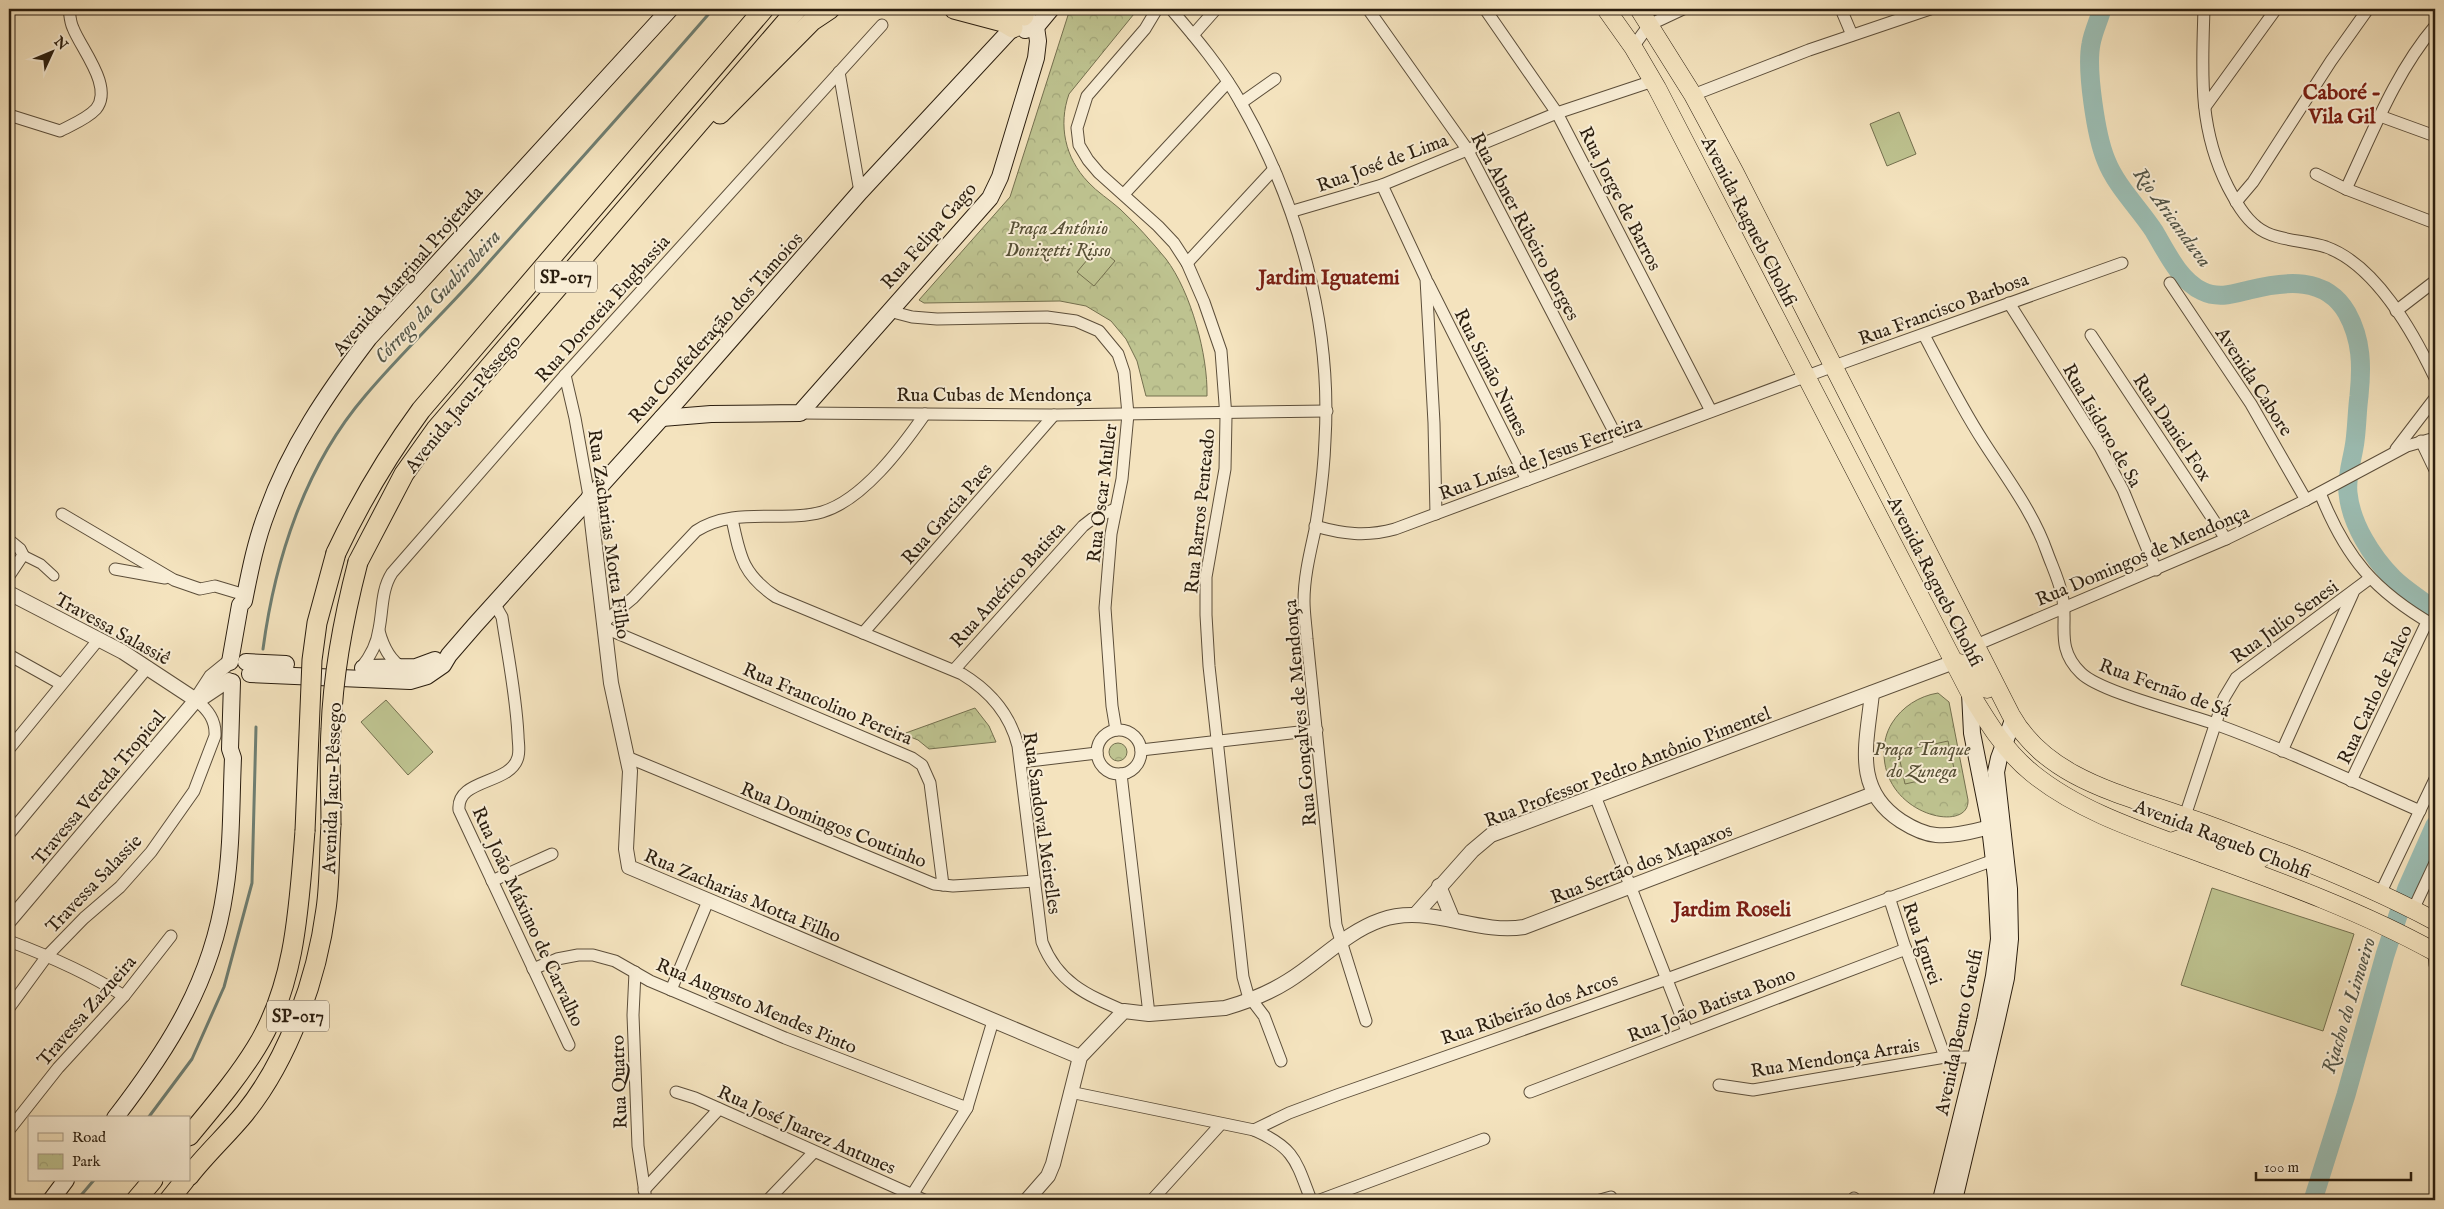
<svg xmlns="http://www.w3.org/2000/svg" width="2444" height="1209" viewBox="0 0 2444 1209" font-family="'IM FELL English',serif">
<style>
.park{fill:url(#park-crowns);stroke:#74704f}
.garden{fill:#bec390;stroke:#74704f}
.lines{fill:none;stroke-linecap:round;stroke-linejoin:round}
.stream{stroke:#6e7e72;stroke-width:3}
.river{stroke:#9cbeb4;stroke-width:19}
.pedestrian-casing{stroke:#5c4e3a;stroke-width:11}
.minor-casing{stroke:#5c4e3a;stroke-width:13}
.tertiary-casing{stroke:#5c4e3a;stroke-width:16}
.secondary-casing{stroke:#2a1d0e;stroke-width:18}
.primary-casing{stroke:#2a1d0e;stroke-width:19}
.trunk-casing{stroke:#2a1d0e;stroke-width:21}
.pedestrian{stroke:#f8edd5;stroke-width:9}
.minor{stroke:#f8edd5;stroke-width:11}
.tertiary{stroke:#f8edd5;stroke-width:14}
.secondary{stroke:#f8edd5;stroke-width:16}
.primary{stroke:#f4e3be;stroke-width:18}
.trunk{stroke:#f4e3be;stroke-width:19}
.trunk-bridge-casing{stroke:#2a1d0e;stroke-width:21;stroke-linecap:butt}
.trunk-bridge{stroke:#f4e3be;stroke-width:19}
.labels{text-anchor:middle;stroke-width:4;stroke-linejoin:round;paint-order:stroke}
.shield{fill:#f8edd5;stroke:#685b4a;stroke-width:1}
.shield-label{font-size:18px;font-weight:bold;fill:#2a1d0e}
.street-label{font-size:19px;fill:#2a1d0e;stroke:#f8edd5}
.park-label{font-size:19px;font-style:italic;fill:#564f35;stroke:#f8edd5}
.water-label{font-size:20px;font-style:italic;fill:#525548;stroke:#f8edd5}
.quarter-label{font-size:21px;font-weight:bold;fill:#7a1f14;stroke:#f8edd5}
</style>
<defs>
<pattern id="park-crowns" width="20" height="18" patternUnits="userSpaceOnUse" patternTransform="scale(1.25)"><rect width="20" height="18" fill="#bec390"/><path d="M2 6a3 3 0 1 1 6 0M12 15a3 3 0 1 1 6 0" fill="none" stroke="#a3a77b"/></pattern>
</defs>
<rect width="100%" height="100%" fill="#f4e3be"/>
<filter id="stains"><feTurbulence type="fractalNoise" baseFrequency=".004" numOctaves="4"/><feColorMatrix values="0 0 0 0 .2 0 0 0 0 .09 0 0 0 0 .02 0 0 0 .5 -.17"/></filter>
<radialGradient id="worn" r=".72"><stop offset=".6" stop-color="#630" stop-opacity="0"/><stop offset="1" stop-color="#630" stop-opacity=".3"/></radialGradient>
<g class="park">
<path d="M1070,9h68l-69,85c-11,31 -4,64 19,88 9,10 22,18 32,27 16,15 32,33 46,50 25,33 42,96 41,137h-61l-9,-35 -11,-22 -15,-18 -25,-15 -26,-5 -136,2 -5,-3 91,-103z"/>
<path d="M1938,693l11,9 19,98c2,34 -84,16 -84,-47 0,-11 2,-20 8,-30 10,-16 27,-27 46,-30z"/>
<path d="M975,708l14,18 7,16 -67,7 -11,-9 -15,-6z"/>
<circle cx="1118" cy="752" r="9"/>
</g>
<g class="garden">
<path d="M1899,112l17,42 -29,12 -17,-42z"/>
<path d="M1098,247l17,14 -21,25 -17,-14z"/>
<path d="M386,700l47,52 -25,23 -47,-53z"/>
<path d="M1948,741l7,32 -50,11 -7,-32z"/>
<path d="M2212,888l142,46 -31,97 -142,-46z"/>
</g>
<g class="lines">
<g class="stream">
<path d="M263,649c12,-90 42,-183 102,-253 37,-44 79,-83 117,-126 77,-87 155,-173 231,-261"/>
<path d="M148,1118l44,-59 32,-72 28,-104 4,-156"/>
<path d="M77,1200l17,-20"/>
</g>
<g class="river">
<path d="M2102,9c-3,11 -9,23 -11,35 -5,25 5,92 15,116 10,26 33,48 48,71 12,20 25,49 48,60 16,8 31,3 47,-1 36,-9 77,-14 98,23 15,27 15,54 12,83 -2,15 -2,30 -4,45 -2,17 -9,35 -7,52 3,31 24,64 45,85 12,12 29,22 42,33"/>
<path d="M2313,1200l33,-105 39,-140 22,-67 28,-63"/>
</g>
<defs>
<path id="pedestrian" d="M23,555l18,9 13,12"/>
<g id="minor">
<path d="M1157,9l-12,20 -58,67 -10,32 2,17 9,15 11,13 59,53 16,17 13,20 17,39 17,49 5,66 -1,52 -19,108v38l3,51 34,311 5,18 16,21 17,45"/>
<path d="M1171,9c25,29 51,60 70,94 57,100 91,220 84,337 -1,30 -5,60 -10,90 -5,23 -11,47 -11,71 0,12 2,25 3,38l29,286 30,96"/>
<path d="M1368,9l99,140 154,296"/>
<path d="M1485,9l72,104 154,298"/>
<path d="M1841,9l11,26"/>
<path d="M2204,9c-2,64 -6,119 24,178 8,15 16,30 29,40 17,14 48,13 69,20 50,18 87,85 109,131"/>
<path d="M1193,35l23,-26"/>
<path d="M1633,47l16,-22 34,-16"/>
<path d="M839,72l21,120"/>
<path d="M1693,95l116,-45 121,-41"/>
<path d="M1241,103l34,-24"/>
<path d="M2205,107l71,-98"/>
<path d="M9,115l51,16c11,-6 27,-12 36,-22 18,-22 -15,-60 -23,-81 -3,-6 -3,-13 -4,-19"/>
<path d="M2380,116l55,20"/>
<path d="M2316,174l30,15 89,34"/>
<path d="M1382,185l44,94 8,144 2,91"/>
<path d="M2346,189c26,-55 49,-116 89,-163"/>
<path d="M1124,194l104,-112"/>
<path d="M2236,202l17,-20 78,-121 37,-52"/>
<path d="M1293,211l89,-26 175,-72 96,-32"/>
<path d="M1187,263l87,-94"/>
<path d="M1428,283l99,197"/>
<path d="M2170,283l81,121 55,96"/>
<path d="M2009,303l91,144 23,43 33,80"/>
<path d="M889,311l23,6 25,2 110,-2 29,4 23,10 19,23 6,18 4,42 -6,65 -11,55 -6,74 7,98 4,24"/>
<path d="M2396,311l39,-30"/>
<path d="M1924,335c19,36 37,72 59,106 23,36 50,71 64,111 5,14 12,28 15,43 7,28 -8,52 19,78 19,19 104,40 134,51 69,25 137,57 205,87"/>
<path d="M2091,335l135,204"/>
<path d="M565,375l10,43 14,78"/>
<path d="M800,413l254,2 273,-4"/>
<path d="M2421,441l14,29"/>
<path d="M2396,449l39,-51"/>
<path d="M2320,493c26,65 54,98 115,133"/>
<path d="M62,514l112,66 26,9 15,-3 30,9"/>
<path d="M732,519c8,37 10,55 44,78l186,77c28,17 48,40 56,72l24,196c16,41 45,53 82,69"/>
<path d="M1315,526c28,8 51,11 80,3l439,-163 288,-103"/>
<path d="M9,540l11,9 3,6 -14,21"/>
<path d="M115,569l50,9"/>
<path d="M494,603l8,14c6,39 14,78 16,118 0,7 2,15 0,22 -7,28 -62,21 -59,53l110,235"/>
<path d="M604,622l29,-24 63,-67c38,-25 86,-8 126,-19 41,-12 80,-65 103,-98"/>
<path d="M605,628l307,130 10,7 8,18 13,102"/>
<path d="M379,631c4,15 10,29 24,37"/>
<path d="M863,633l191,-218"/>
<path d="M1976,645l250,-106 80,-39 101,-54 28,-8"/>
<path d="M9,655l52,29"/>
<path d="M361,668c9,-11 16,-24 18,-39 4,-19 2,-39 13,-56l173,-198 317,-350"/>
<path d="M954,670l129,-144 9,-7 23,-10"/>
<circle cx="1119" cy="752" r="22"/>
<path d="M9,749l90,-110"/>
<path d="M1141,750l176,-20"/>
<path d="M2282,751l71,-158"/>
<path d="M627,757l307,127 19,2 82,-5"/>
<path d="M1021,762l76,-9"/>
<path d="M1121,774l28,240"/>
<path d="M2351,781l76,-159"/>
<path d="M1595,796l92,235"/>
<path d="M2185,816l39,-118 12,-20 133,-99"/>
<path d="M9,834l139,-167"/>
<path d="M492,881l60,-27"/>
<path d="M2380,894l55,-115"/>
<path d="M1889,897l15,47 41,113"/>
<path d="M2413,910l22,-47"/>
<path d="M9,941c40,15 79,32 115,55"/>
<path d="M2434,951l1,14"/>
<path d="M533,969l24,-10 21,-4h15l22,6 35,20 135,57 182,70"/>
<path d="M635,972l-2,43 5,131 8,54"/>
<path d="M671,990l37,-89"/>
<path d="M9,1008l38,-52 37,-38 36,-31 31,-35 43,-61 21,-55c1,-16 -7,-26 -19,-36"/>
<path d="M1719,1085l34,5 192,-33h38"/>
<path d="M676,1092l19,6 229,102"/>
<path d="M1070,1092l184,38c41,18 42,31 57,70"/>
<path d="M1530,1092l376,-143"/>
<path d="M9,1130l49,-62 66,-72 47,-60"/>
<path d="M1254,1130l35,-17 48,-18 330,-116 327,-119"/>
<path d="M644,1190l75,-81"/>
<path d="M912,1195l55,-87 26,-87"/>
<path d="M768,1200l45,-47"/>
<path d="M1152,1200l68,-75"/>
<path d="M1320,1200l164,-61"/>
<path d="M1600,1200l11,-3"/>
<path d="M1853,1200l1,-2"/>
</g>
<g id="tertiary">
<path d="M589,496l22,187 19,88 -4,78 3,18 451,190"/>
<path d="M9,593l114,59 73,48"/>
<path d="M1872,693c-5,50 -20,96 29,128 11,7 22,13 35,14 21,2 43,-6 64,-10"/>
<path d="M202,698l27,-18"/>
<path d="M1439,886l14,34"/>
<path d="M1416,914l56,-63 19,-16 463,-173"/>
<path d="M9,921l187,-221 15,-23 16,-13"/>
<path d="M1027,1200l21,-24 5,-12 27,-107 44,-46 25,3 76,-6c21,-6 44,-15 63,-27 31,-19 58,-49 93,-61 47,-17 95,15 143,7l349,-133"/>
</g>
<g id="secondary">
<path d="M1025,30l11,-3 15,-18"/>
<path d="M662,418l49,-4 89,-1 190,-215 10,-21 36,-119 2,-17 -2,-14 -12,-11"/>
<path d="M230,662l10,-57 4,-4c6,-30 12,-61 23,-89 23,-65 61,-120 102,-174l301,-329"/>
<path d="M246,662l40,2"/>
<path d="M363,668l53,-1 19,-7"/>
<path d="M250,674l160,7 17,-5 16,-11 6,-10 26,-30 203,-225 182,-208 170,-183"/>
<path d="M115,1118c54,-70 97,-137 110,-227 7,-44 6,-89 8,-133l-3,-9 2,-67"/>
<path d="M51,1200l15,-20"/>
<path d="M1941,1200l44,-179 9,-45 5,-37 -3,-61 -7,-59 -17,-86 -2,-40"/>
<path d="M1954,1200l42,-177 10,-45 4,-39 -1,-50 -13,-117 3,-14 14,-38"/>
</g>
<g id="primary">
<path d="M1606,9l27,38 24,41 313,605c18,30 35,58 62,80 49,40 115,60 174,82 77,28 157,57 229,97"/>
<path d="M1639,9l54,86 42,78 276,542c35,63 110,79 172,101 34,11 67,25 100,37 52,20 103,42 152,68"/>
<path d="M1954,662l16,3 17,24"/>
<path d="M2171,842l20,-7 69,24 13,-9"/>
</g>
<g id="trunk">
<path d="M954,9l49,13 10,6"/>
<path d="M1016,9l8,7"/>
<path d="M720,114l92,-93 18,-12"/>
<path d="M336,553c24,-51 52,-98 85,-143l343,-401"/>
<path d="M358,562l46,-88 32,-45 361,-420"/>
<path d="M189,1136c23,-28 48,-57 67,-88 40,-64 43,-144 49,-217"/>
<path d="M189,1176c17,-22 38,-41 56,-63 44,-55 72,-135 81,-204 4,-27 3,-56 5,-84"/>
<path d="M136,1200l17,-20"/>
<path d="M169,1200l16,-20"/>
</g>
</defs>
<use href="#pedestrian" class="pedestrian-casing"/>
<use href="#minor" class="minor-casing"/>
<use href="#tertiary" class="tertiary-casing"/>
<use href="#secondary" class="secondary-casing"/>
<use href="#primary" class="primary-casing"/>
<use href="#trunk" class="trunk-casing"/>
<use href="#pedestrian" class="pedestrian"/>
<use href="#minor" class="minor"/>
<use href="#tertiary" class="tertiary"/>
<use href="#secondary" class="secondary"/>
<use href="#primary" class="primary"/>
<use href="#trunk" class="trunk"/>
<defs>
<g id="trunk-bridge">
<path d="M331,825c0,-32 -2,-64 0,-96 2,-57 13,-113 27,-167"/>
<path d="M305,831l7,-171 5,-37 19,-70"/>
</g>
</defs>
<use href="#trunk-bridge" class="trunk-bridge-casing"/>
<use href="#trunk-bridge" class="trunk-bridge"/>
</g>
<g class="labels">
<g class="shield">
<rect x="535" y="261.5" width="62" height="31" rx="4"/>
<rect x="267" y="1000.5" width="62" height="31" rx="4"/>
</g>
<g class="shield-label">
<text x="566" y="283">SP-017</text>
<text x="298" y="1022">SP-017</text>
</g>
<g class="street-label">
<text transform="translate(1382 162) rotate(-20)" y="7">Rua José de Lima</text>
<text transform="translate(1621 198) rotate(63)" y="7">Rua Jorge de Barros</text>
<text transform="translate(1750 221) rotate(63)" y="7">Avenida Ragueb Chohfi</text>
<text transform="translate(1526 226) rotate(62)" y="7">Rua Abner Ribeiro Borges</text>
<text transform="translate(928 235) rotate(-49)" y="7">Rua Felipa Gago</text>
<text transform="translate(407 270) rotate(-49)" y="7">Avenida Marginal Projetada</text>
<text transform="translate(602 308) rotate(-48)" y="7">Rua Doroteia Eugbassia</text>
<text transform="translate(1943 308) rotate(-20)" y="7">Rua Francisco Barbosa</text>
<text transform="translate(715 327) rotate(-48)" y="7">Rua Confederação dos Tamoios</text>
<text transform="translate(1492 372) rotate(63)" y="7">Rua Simão Nunes</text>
<text transform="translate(2255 381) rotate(57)" y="7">Avenida Cabore</text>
<text x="994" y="401">Rua Cubas de Mendonça</text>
<text transform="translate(462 403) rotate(-51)" y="7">Avenida Jacu-Pêssego</text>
<text transform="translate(2103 425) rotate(60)" y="7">Rua Isidoro de Sa</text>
<text transform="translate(2173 427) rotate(56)" y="7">Rua Daniel Fox</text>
<text transform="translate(1540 457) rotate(-20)" y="7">Rua Luísa de Jesus Ferreira</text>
<text transform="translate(1101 493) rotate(-83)" y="7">Rua Oscar Muller</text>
<text transform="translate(1199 511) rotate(-84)" y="7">Rua Barros Penteado</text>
<text transform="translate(946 513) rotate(-49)" y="7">Rua Garcia Paes</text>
<text transform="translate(610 534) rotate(82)" y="7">Rua Zacharias Motta Filho</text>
<text transform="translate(2142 555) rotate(-23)" y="7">Rua Domingos de Mendonça</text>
<text transform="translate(1936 581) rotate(63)" y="7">Avenida Ragueb Chohfi</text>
<text transform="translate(1007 584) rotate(-48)" y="7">Rua Américo Batista</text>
<text transform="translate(2284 621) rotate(-36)" y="7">Rua Julio Senesi</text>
<text transform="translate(113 628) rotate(29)" y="7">Travessa Salassiê</text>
<text transform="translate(2165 687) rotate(20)" y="7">Rua Fernão de Sá</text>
<text transform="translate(2374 694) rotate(-65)" y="7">Rua Carlo de Falco</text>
<text transform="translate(828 703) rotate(23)" y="7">Rua Francolino Pereira</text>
<text transform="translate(1299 713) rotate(-95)" y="7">Rua Gonçalves de Mendonça</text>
<text transform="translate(1627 766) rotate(-21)" y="7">Rua Professor Pedro Antônio Pimentel</text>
<text transform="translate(98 787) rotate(-50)" y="7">Travessa Vereda Tropical</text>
<text transform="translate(331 788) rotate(-88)" y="7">Avenida Jacu-Pêssego</text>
<text transform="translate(1043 823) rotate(82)" y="7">Rua Sandoval Meirelles</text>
<text transform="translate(834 824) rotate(22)" y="7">Rua Domingos Coutinho</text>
<text transform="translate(2223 838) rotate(21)" y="7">Avenida Ragueb Chohfi</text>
<text transform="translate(1641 863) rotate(-21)" y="7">Rua Sertão dos Mapaxos</text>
<text transform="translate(93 883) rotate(-46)" y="7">Travessa Salassie</text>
<text transform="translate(743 895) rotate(23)" y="7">Rua Zacharias Motta Filho</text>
<text transform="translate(529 916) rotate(65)" y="7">Rua João Máximo de Carvalho</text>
<text transform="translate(1923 943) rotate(71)" y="7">Rua Igurei</text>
<text transform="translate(1711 1004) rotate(-21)" y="7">Rua João Batista Bono</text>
<text transform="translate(757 1005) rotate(23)" y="7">Rua Augusto Mendes Pinto</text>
<text transform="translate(1529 1008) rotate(-19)" y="7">Rua Ribeirão dos Arcos</text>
<text transform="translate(86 1010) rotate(-49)" y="7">Travessa Zazueira</text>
<text transform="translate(1958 1032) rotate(-78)" y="7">Avenida Bento Guelfi</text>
<text transform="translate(1835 1057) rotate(-9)" y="7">Rua Mendonça Arrais</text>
<text transform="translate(618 1082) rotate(-92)" y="7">Rua Quatro</text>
<text transform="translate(807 1129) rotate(24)" y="7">Rua José Juarez Antunes</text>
</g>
<g class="park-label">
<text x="1058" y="234">Praça Antônio<tspan x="1058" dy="22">Donizetti Risso</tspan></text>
<text x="1922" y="755">Praça Tanque<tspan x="1922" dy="22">do Zunega</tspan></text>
</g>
<g class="water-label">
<text transform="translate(2173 217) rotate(54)" y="7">Rio Aricanduva</text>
<text transform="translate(437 296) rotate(-47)" y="7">Córrego da Guabirobeira</text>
<text transform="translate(2348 1005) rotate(-73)" y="7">Riacho do Limoeiro</text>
</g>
<g class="quarter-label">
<text x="2342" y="99">Caboré -<tspan x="2342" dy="24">Vila Gil</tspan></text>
<text x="1329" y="284">Jardim Iguatemi</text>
<text x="1732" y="916">Jardim Roseli</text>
</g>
</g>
<rect width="2444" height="1209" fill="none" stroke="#f4e3be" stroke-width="30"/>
<rect x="10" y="10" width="2424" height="1189" fill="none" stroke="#2a1d0e" stroke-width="2.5"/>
<rect x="15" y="15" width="2414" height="1179" fill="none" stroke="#2a1d0e"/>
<rect x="28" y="1116" width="162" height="65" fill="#f8edd5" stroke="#a69a85"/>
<rect x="38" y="1133" width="25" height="8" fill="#f4e3be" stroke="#a69a85"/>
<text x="72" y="1142" font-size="15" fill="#2a1d0e">Road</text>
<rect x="38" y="1154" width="25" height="15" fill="url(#park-crowns)" stroke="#a69a85"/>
<text x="72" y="1166" font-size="15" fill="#2a1d0e">Park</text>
<g transform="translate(52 52) rotate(46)" stroke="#f8edd5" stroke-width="4" paint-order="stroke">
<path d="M0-4L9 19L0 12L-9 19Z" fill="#2a1d0e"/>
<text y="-8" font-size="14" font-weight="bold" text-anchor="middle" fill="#2a1d0e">N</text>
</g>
<path d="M2256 1172v8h155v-8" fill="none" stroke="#2a1d0e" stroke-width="2.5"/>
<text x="2264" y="1172" font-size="15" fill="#2a1d0e" stroke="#f8edd5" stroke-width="4" paint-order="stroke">100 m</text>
<rect width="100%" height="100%" filter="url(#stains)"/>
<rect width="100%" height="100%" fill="url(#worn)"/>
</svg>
